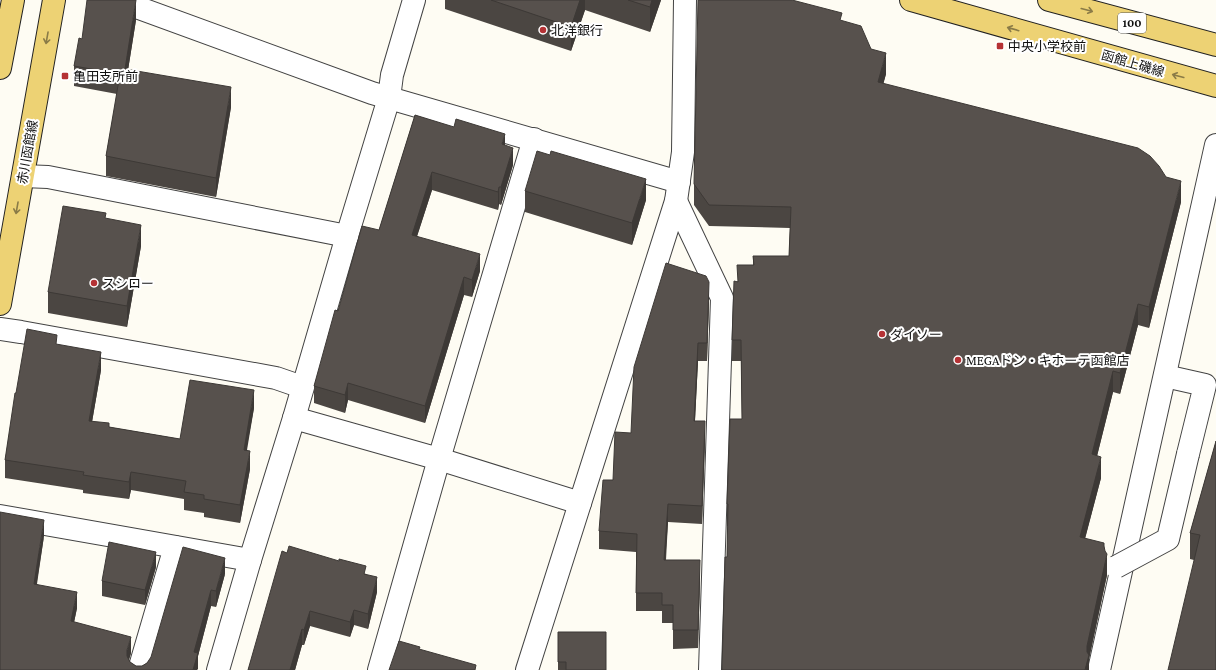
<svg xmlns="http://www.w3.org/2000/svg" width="1216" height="670" viewBox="0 0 1216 670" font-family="'Crimson Pro','Noto Sans JP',serif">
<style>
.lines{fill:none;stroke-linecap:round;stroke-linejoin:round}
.minor-casing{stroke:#434343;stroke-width:24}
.major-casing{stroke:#212121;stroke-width:24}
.minor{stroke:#fff;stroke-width:22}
.major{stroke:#edd274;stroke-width:22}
.minor-bridge-casing{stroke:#434343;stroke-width:24;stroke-linecap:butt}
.minor-bridge{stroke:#fff;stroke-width:22}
.wall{fill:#4b4642}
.shaded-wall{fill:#3d3936}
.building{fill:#57514d;stroke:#3d3936}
.oneway{stroke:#8a7b47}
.poi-dot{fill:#b53235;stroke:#fff;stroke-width:1.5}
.labels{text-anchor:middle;stroke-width:4;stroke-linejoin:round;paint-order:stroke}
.shield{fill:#fff;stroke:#585858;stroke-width:1}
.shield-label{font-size:12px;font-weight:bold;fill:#101010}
.poi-label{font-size:13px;fill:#101010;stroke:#fff;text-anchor:start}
.street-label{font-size:13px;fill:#101010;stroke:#fff}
</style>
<rect width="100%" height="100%" fill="#fefcf3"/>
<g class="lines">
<defs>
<g id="minor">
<path d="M117,0l255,93 307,89"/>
<path d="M23,176l25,1 299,59"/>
<path d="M676,201l46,97 -12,372"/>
<path d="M0,329l21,3 255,46 26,9"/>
<path d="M1165,376l40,9 -17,69"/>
<path d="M294,418l145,41 141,44"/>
<path d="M0,516l250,44"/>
<path d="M139,670l36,-123"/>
<path d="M218,670l32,-110 44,-142 53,-182 42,-138 3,-23 22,-75"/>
<path d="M379,670l60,-211 95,-320"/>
<path d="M527,670l149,-469 7,-49 2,-152"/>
<path d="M1099,670l117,-525"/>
</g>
<g id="major">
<path d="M911,0l305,86"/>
<path d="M1049,0l167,45"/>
<path d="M0,68l13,-68"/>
<path d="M0,304l54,-304"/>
</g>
</defs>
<use href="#minor" class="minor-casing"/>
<use href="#major" class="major-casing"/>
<use href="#minor" class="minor"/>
<use href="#major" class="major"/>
<defs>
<path id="minor-bridge" d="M1116,567l52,-28 20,-85"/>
</defs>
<use href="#minor-bridge" class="minor-bridge-casing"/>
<use href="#minor-bridge" class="minor-bridge"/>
</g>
<g class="wall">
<path d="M445,0h216l-11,32 -65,-22 -14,41 -126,-42z"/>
<path d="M136,20l-8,50 103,37 -15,90 -110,-21v-20l11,-62 -43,-8v-20l8,-27z"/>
<path d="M842,21l29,28 15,25 -3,10 298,118 -32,126 -11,-3 -18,69 -7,-2 -16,64 4,22 -16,60 19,10 3,27 -18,84v11l-362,-113 1,-31h-1v-22l15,-85 -1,-58h-9v-21l5,-58 16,-17v-9h36l1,-28 -81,-2 -15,-21v-21z"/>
<path d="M415,115l90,30 8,20 -12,40 -2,-1 -1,6 -66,-20 -15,46 63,35 -8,26 -8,-2 -39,128 -77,-23 -3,13 -31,-10v-17l24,-75 41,-81z"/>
<path d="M525,191l121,9 -14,45 -107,-33z"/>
<path d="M106,219l35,27 -14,81 -79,-14v-21z"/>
<path d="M709,301l-2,60h-9l-3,60 10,18 -3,85 -34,-2 -2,38 34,18 -2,70 -25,1v-26h-11v-12h-26v-59l-37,-3v-18l14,-51 18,-47z"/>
<path d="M57,345l44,25 -9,52 17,5 71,12 74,-31 -8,43 4,18 -10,54 -36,-6v-4l-20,-3v-11l-53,-9 -2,9 -46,-6v-3l-78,-12v-18l11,-67z"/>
<path d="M1216,441v229l-22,-110 -4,-1v-26z"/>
<path d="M44,536l-7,48 40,24 -3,14 57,31 -2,7 1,2 6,4h6l5,-3 78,-89 -9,33 -5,-1 -13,50v13l-198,1z"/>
<path d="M287,553l79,21 11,18 -9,37 -14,-4 -4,12 -40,-11 -6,19h-2l-7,25h-47z"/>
<path d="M156,567l-11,38 -43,-9v-15z"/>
<path d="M558,632l48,38h-48z"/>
</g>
<g class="shaded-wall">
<path d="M136,0v20l-11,69v-20z"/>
<path d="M580,0h5v10l-14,41v-24z"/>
<path d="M652,0h9l-11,32v-25z"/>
<path d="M886,53v21l-8,30v-22z"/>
<path d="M231,87v20l-15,90v-19z"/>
<path d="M505,134v18l-3,-8z"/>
<path d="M513,148v17l-12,40v-18z"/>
<path d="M432,172v18l-20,62v-17z"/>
<path d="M646,179v21l-14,45v-22z"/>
<path d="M1181,181v21l-32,126v-21z"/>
<path d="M499,187v17l-1,6v-18z"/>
<path d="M141,225v21l-14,81v-21z"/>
<path d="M480,254v17l-8,26v-17z"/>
<path d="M464,277v18l-39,128v-17z"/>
<path d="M709,282v19l-2,60v-18z"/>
<path d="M1138,304v21l-18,69v-21z"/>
<path d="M698,343v18l-4,78v-18z"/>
<path d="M101,352v18l-12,69v-18z"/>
<path d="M1113,371v21l-21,84v-22z"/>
<path d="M348,383v17l-3,13v-18z"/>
<path d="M254,390v18l-10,60v-18z"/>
<path d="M705,421v18l-3,85v-18z"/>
<path d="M250,451v18l-10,54v-18z"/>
<path d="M1101,457v21l-21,80v-21z"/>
<path d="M131,472v18l-2,9v-17z"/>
<path d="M668,504v18l-4,56v-18z"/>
<path d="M44,520v16l-10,64v-16z"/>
<path d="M156,552v15l-11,38v-15z"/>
<path d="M1107,554v21l-18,84v11h-4l2,-24z"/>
<path d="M225,558v16l-9,33v-16z"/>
<path d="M700,560v18l-2,70v-18z"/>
<path d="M377,577v15l-9,37v-15z"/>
<path d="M211,590v16l-13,50v13l-1,1h-4l1,-18z"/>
<path d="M77,592v16l-6,29v-16z"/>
<path d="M354,610v15l-4,12v-15z"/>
<path d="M310,611v15l-6,19v-15z"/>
<path d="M302,629v16l-7,25h-5z"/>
<path d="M131,637v16l-4,13v-16z"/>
</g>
<g class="building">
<path d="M87,0h49l-11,69 106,18 -15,91 -110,-22 14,-82 -46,-8 5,-28 3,1z"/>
<path d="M491,0h89l-9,27z"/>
<path d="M628,0h24l-2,7z"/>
<path d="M698,0h94l50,13 -2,7 21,6 10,23 15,4 -8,29 260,66 12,8 9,10 7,11 15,4 -32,126 -11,-3 -18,69 -7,-2 -21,83 9,3 -21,80 24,6v3l1,5 2,3 -20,92v6l2,3 -4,15h-363l3,-113h2l1,-53h-1l3,-85h12l-1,-79h-9l2,-59 4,1 -1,-17h17l-1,-9h36l2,-49 -82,-2 -15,-21z"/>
<path d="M415,115l39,12 2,-8 49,15 -3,10 11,4 -12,39h-2l-1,5 -66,-20 -20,63 68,19 -8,26 -8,-3 -39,129 -77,-23 -3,12 -31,-9 21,-76 3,1 24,-85 17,4z"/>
<path d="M537,151l13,4 1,-4 95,28 -14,44 -107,-32z"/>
<path d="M63,206l43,7 -1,5 36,7 -14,81 -79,-14z"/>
<path d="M666,263l40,13 3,6 -2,61h-9l-4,78h11l-3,85 -34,-2 -4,56h36l-2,70h-25v-25h-11v-12h-26l1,-59 -38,-3 4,-51h10l2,-48 16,1 3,-66z"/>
<path d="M27,329l30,6 -1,9 45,8 -12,69 20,2v4l71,12 10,-59 64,10 -10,60 6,1 -10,54 -36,-6v-4l-20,-3 2,-11 -55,-9 -2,10 -46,-7 1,-3 -79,-12 10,-67h1z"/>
<path d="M1216,441v229h-48l32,-135 -10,-2z"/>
<path d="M0,512l44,8 -10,64 43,8 -6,29 60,16 -4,13v6l3,6 6,4h6l5,-3 4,-6 32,-110 42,11 -9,33 -5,-1 -17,62 4,1 -5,17h-193z"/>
<path d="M109,542l47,10 -11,38 -43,-9z"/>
<path d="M289,546l50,15v-2l27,7 -2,8 13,3 -9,37 -14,-4 -4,12 -40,-11 -6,19 -2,-1 -12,41h-42l34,-119 5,2z"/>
<path d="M558,632h48v38h-40v-8h-8z"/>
<path d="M399,641l21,6 -1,2 57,16 -1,5h-86z"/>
</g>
<defs><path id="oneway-shaft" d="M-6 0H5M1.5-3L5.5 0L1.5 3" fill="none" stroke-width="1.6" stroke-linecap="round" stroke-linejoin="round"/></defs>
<g class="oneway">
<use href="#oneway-shaft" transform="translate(1087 10) rotate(15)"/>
<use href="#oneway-shaft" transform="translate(1013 29) rotate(-164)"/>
<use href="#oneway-shaft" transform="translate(47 38) rotate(100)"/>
<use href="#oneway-shaft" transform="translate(1178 76) rotate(-165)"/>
<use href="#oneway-shaft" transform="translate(17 208) rotate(100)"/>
</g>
<g class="poi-dot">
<circle cx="543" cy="30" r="4"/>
<rect x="996" y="42" width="8" height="8" rx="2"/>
<rect x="61" y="72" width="8" height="8" rx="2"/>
<circle cx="94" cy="283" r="4"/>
<circle cx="882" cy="334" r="4"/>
<circle cx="958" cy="360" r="4"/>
</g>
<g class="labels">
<rect class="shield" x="1118" y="13" width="28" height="20" rx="3"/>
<g class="shield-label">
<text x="1132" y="27">100</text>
</g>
<g class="poi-label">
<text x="551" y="35">北洋銀行</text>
<text x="1008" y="51">中央小学校前</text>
<text x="73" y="81">亀田支所前</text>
<text x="102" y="288">スシロー</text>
<text x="890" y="339">ダイソー</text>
<text x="966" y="365">MEGAドン・キホーテ函館店</text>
</g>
<g class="street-label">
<text transform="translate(1133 63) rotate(16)" y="5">函館上磯線</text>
<text transform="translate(27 152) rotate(-80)" y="5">赤川函館線</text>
</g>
</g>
</svg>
